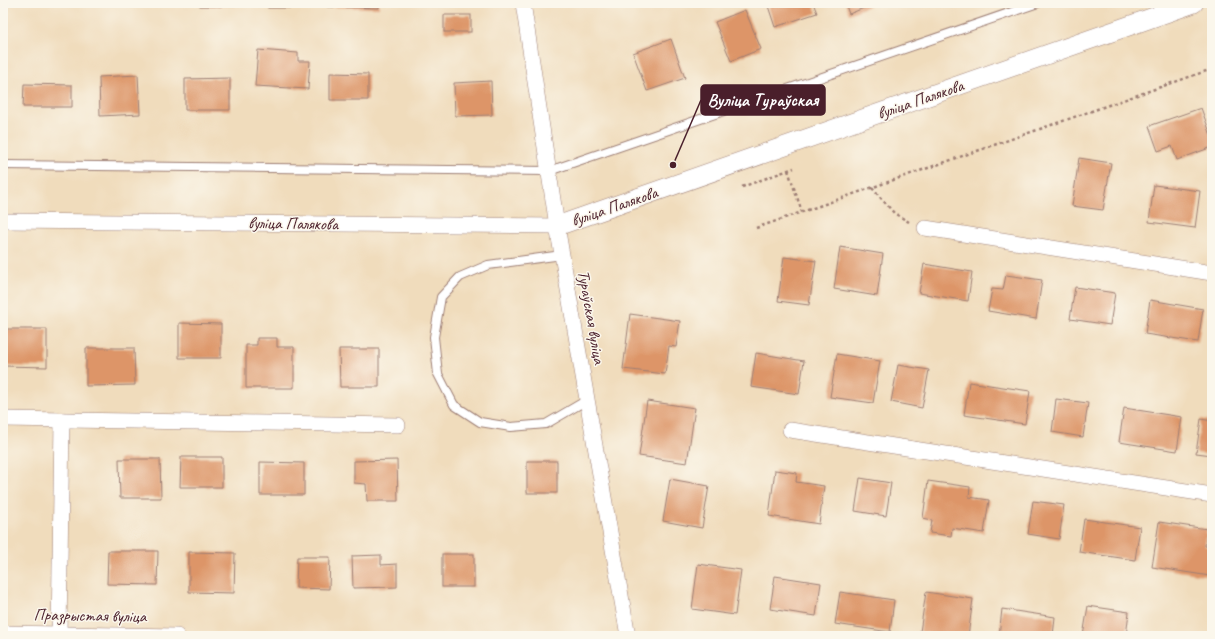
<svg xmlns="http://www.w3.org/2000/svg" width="1215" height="639" viewBox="0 0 1215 639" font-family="Caveat,sans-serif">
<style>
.building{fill:#dd9567}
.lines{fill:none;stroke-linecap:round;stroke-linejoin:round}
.service-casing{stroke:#9d7e74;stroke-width:10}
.minor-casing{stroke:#9d7e74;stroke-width:16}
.tertiary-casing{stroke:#9d7e74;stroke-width:20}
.path{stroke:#9d7e74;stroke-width:2.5;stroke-dasharray:3 3;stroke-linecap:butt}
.service{stroke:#fff;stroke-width:8}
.minor{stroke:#fff;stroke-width:15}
.tertiary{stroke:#fff;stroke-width:19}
.labels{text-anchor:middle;stroke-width:3;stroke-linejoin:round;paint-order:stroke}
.street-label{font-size:17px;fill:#4a1f2b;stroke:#fbf7ec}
.leader{fill:none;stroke:#4a1f2b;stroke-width:1.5}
.callout-dot{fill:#4a1f2b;stroke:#fbf7ec;stroke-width:1.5}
.callout{fill:#4a1f2b;stroke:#4a1f2b;stroke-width:1.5}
.callout-label{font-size:18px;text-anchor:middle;font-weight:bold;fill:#fff}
</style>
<rect width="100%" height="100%" fill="#fbf7ec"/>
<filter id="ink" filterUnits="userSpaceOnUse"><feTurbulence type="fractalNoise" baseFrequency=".025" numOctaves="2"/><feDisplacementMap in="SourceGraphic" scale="8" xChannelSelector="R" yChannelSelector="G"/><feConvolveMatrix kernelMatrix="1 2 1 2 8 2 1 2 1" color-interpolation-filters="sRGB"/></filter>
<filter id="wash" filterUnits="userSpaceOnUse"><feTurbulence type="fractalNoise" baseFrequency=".012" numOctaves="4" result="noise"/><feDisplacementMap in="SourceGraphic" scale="16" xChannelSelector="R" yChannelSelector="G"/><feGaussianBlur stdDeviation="0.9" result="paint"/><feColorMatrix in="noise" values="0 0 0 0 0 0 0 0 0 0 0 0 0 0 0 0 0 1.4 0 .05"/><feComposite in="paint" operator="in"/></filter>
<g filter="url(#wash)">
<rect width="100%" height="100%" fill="#f0dcbc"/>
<g id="blocks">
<g class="building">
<rect x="200" y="3" width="34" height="3"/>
<rect x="268" y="3" width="40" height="5"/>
<path d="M328,3h51v5l-52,-1z"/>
<path d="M767,3h46l4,10 -42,14z"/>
<path d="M845,3h31l-27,11z"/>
<path d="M745,10l16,39 -30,12 -16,-39z"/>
<rect x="444" y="15" width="27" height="17"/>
<path d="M671,39l14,39 -38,13 -14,-38z"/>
<path d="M258,50l40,3v8h12l-2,28 -53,-3z"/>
<path d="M330,73l38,1v26h-38z"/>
<path d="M138,75l2,39 -40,2 -1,-39z"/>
<path d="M230,78v32h-45v-31z"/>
<path d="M491,81l1,34 -37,1 -1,-33z"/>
<path d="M24,84l48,1v22h-49z"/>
<path d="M1201,108l11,30v9l-35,13 -5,-14 -14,5 -9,-25z"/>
<path d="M1079,158l32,5 -8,47 -31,-4z"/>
<path d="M1154,185l46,6 -5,37 -46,-6z"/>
<path d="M840,247l43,7 -6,42 -43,-7z"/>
<path d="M784,257l32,4 -7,44 -31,-4z"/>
<path d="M924,264l48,8 -4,29 -49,-8z"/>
<path d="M1006,275l36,5 -6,39 -48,-8 4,-22 11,1z"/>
<path d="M1075,287l40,6 -5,32 -40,-6z"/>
<path d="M1150,300l53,9 -5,33 -53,-8z"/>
<path d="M630,314l50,7 -4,26 -7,-1 -4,28 -42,-5z"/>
<path d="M179,323l42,1v34h-42z"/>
<path d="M3,329h44v38l-44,-1z"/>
<path d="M257,338h20v9h17v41h-48v-43h11z"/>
<path d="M86,348h48l1,37 -49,1z"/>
<path d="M339,349h40v38h-39z"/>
<path d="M756,353l48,8 -5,33 -48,-7z"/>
<path d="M837,354l43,7 -7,42 -43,-6z"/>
<path d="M898,365l31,5 -7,38 -31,-6z"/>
<path d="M969,382l61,9 -5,33 -61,-9z"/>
<path d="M1056,399l32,4 -5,34 -31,-5z"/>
<path d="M647,401l48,7 -8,55 -48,-7z"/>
<path d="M1124,408l58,9 -5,34 -58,-9z"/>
<path d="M1201,419l11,2v34l-16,-2z"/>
<path d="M181,457h41v30h-42z"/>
<path d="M119,459h41l1,39h-41z"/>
<path d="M397,460l1,41h-31l-1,-17 -12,-1v-22z"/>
<rect x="527" y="461" width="30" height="32"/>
<path d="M260,462l44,1v32h-44z"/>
<path d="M775,470l22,3 -1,9 28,4 -5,38 -50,-8z"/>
<path d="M860,478l31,5 -5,33 -31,-5z"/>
<path d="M670,479l39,7 -7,42 -39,-7z"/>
<path d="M928,481l42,6 -1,10 20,3 -5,33 -32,-5 -1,8 -21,-3 2,-13 -9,-2z"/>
<path d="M1033,501l31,4 -5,34 -31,-5z"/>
<path d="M1084,519l56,8 -5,33 -56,-8z"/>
<path d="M1159,522l48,7 -2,17 7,1v18l-2,11 -58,-9z"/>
<path d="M108,551h50l-1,34 -50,-1z"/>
<path d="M189,552l46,1 -1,40 -45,-1z"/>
<rect x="442" y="554" width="32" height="33"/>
<path d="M381,555v10l16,-1v23l-44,1 -1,-32z"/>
<path d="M297,557h33l-1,32 -33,-1z"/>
<path d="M698,564l43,6 -6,45 -43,-6z"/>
<path d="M775,576l46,7 -5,33 -46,-7z"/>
<path d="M840,592l54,8 -4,32 -55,-8z"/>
<path d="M926,592l47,7 -5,37h-25l-23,-4z"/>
<path d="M1088,606l41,6 -3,24h-43z"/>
<path d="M1002,609l53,8 -2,19h-54z"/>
</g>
</g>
</g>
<g filter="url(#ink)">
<use href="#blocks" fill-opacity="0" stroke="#9d7e74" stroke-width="1"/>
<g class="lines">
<defs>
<g id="service">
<path d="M3,165l546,6 489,-168"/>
<path d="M562,255l-74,10 -28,12 -19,20 -7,40 4,37 16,31 26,17 31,5 35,-3 41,-24"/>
</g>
<g id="minor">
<path d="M523,3l34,223 71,410"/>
<path d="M3,221l554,5"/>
<path d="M925,228l287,45"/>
<path d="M3,419l395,6"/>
<path d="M790,430l422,65"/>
<path d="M3,633l174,3"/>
<path d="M59,636l3,-216"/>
</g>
<path id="tertiary" d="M557,226l637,-223"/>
</defs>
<use href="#service" class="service-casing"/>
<use href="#minor" class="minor-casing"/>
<use href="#tertiary" class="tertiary-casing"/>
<g class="path">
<path d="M788,170l14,42"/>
<path d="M742,187l52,-19"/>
<path d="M872,188l22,25 15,9"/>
<path d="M756,228l456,-159"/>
</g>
<use href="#service" class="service"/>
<use href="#minor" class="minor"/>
<use href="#tertiary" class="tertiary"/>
</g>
</g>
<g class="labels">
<g class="street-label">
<text transform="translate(920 99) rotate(-19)" y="6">вуліца Палякова</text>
<text transform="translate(614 206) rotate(-19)" y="6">вуліца Палякова</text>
<text transform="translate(293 223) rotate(1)" y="6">вуліца Палякова</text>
<text transform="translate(592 317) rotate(80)" y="6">Тураўская вуліца</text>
<text transform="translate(90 615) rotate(1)" y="6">Празрыстая вуліца</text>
</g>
</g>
<path class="leader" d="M673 165L701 100"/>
<circle class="callout-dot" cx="673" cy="165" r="4"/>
<rect class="callout" x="701" y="85" width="124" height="30" rx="4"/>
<g class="callout-label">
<text x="763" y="106">Вуліца Тураўская</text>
</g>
<rect width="1215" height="639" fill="none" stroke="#fbf7ec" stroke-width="16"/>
</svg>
